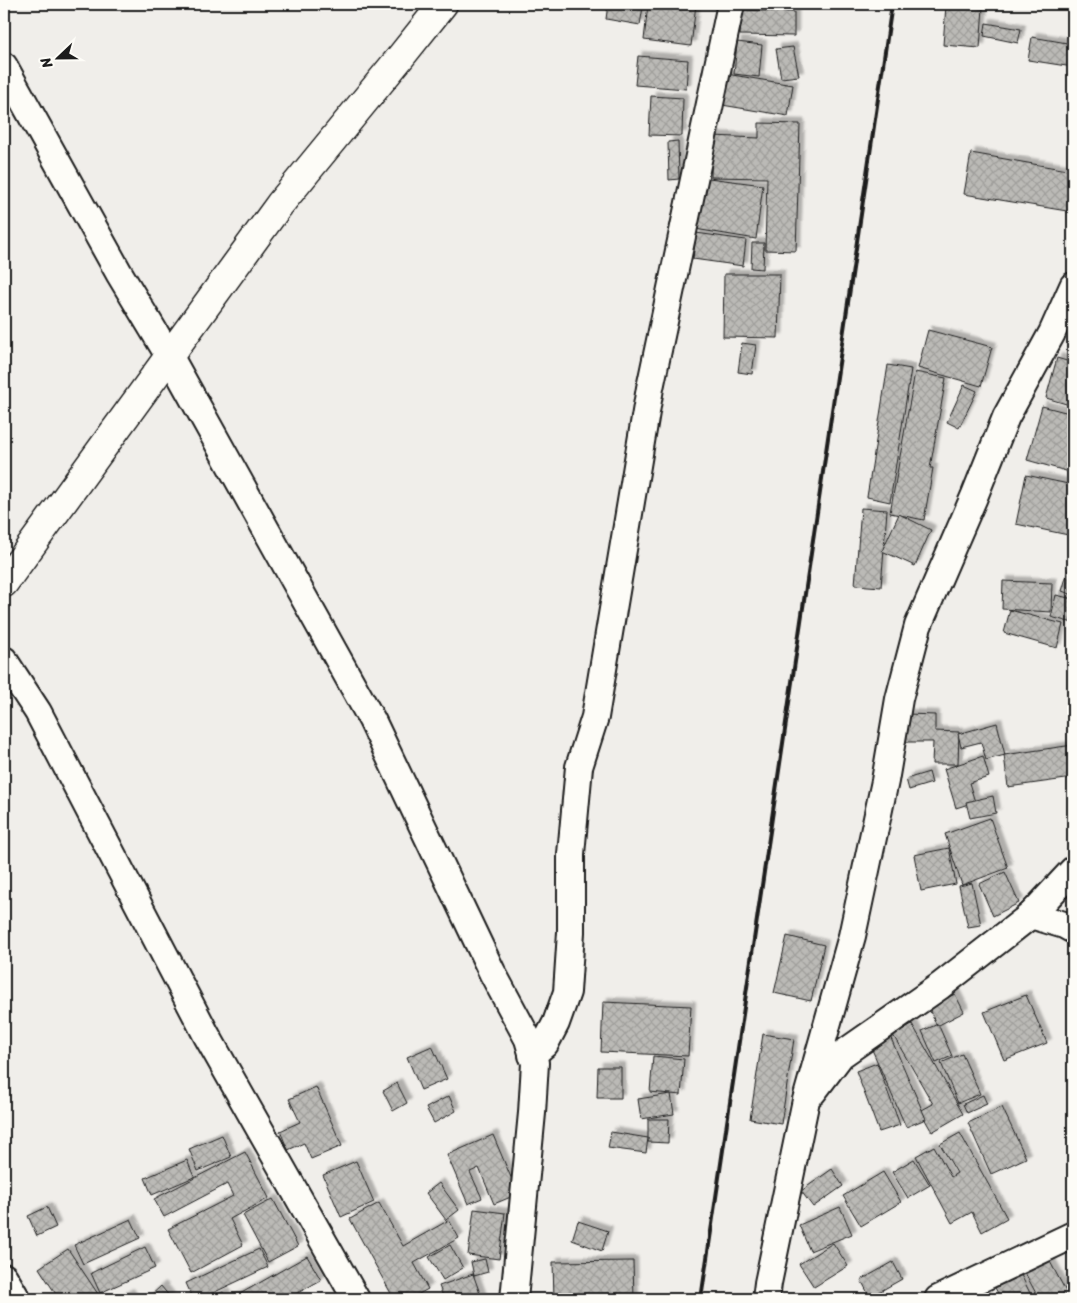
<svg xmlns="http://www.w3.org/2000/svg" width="1077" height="1303" viewBox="0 0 1077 1303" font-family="Sriracha,sans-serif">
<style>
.building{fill:url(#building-cross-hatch);stroke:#1c1c1c;filter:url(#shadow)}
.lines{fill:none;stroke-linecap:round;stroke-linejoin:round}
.minor-casing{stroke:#1c1c1c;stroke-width:30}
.tertiary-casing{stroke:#1c1c1c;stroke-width:31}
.minor{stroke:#fdfcf7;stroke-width:26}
.tertiary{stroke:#fdfcf7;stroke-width:28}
.rail{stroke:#1c1c1c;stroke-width:4}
</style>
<defs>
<pattern id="building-cross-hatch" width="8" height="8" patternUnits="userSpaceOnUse" patternTransform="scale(1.25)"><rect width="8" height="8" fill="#bbbab6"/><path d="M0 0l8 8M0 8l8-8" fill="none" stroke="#a09f9c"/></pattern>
<filter id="shadow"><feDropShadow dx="4.5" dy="-4.5" stdDeviation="1" flood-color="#0004"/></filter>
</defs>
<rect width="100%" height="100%" fill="#f0eeea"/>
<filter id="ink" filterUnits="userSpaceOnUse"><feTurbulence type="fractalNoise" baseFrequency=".02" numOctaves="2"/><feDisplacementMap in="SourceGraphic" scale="10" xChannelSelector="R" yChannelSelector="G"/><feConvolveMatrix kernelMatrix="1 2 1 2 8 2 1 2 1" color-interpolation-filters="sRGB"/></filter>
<g filter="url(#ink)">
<g class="building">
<path d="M608,4h15l20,3 -3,18 -34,-6z"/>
<path d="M648,4h48l-5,42 -47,-6z"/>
<path d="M738,4h50l-1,6z"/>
<path d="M1058,4h15v6l-15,-3z"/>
<path d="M946,5l37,3 -3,40 -37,-3z"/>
<path d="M742,10l52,2v24l-54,-1z"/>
<path d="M986,23l35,6 -3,14 -34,-7z"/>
<path d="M1032,37l41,7v23l-45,-7z"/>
<path d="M737,42l25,3 -3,32 -25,-3z"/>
<path d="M793,47l6,29 -18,2 -5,-29z"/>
<path d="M638,56l50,4 -2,29 -51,-4z"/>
<path d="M714,72l79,13 -5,31 -78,-13z"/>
<path d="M651,96l32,2 -1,38 -33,-1z"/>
<path d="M759,123l41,1 -4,127 -31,-1 2,-72 -56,-1 1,-41 47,2z"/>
<path d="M678,141l1,38 -10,1 -1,-38z"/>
<path d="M971,153l102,18v41l-109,-18z"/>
<path d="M701,177l62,8 -7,54 -61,-10z"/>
<path d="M696,233l50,7 -3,26 -50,-7z"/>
<path d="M752,243h12l-1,26 -12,-1z"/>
<path d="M724,274h56l-2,64 -55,-1z"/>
<path d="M928,330l64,17 -11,39 -63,-18z"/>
<path d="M742,343l14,2 -4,29 -14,-2z"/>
<path d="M1057,358l16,5v43l-27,-8z"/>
<path d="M888,365l23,4 -21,133 -23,-5z"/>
<path d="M915,372l31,6 -16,90h3l-9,52 -34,-7z"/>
<path d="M964,385l13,6 -18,37 -12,-6z"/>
<path d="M1042,406l31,8v59l-46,-13z"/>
<path d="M1026,475l47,10v51l-57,-12z"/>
<path d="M861,508l26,2 -6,77 -26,-2z"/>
<path d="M899,514l32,16 -16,36 -33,-15z"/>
<path d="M1073,554v41l-11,-4z"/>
<path d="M1003,581l49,2 -1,29 -49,-3z"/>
<path d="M1056,595l17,4v24l-22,-6z"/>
<path d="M1010,610l53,14 -6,24 -53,-15z"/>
<path d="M907,714l28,1v16l24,1 -1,32h-26l1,-22h-27z"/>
<path d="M997,723l8,32 -19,5 -5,-18 -20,5 -3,-13z"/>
<path d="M1073,745v33l-65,9 -4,-32z"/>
<path d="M983,756l6,21 -20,6 6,19 -19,6 -12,-39z"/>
<path d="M929,772l3,11 -23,7 -3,-11z"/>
<path d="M993,796l3,17 -26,5 -4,-16z"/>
<path d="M990,818l18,50 -46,17 -17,-51z"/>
<path d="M949,848l7,36 -35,7 -7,-36z"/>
<path d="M1005,872l14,31 -26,13 -14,-32z"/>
<path d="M972,883l9,42 -13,2 -9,-41z"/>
<path d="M787,936l37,9 -13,56 -37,-8z"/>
<path d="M955,994l9,18 -27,14 -9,-19z"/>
<path d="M1026,995l21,48 -43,17 -20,-48z"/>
<path d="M603,1002l88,4 -3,50 -87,-4z"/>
<path d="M912,1024l51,90 -31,18 -12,-21 13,-7 -40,-69z"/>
<path d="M938,1024l14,32 -16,7 -14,-32z"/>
<path d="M763,1034l31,5 -13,85 -31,-5z"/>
<path d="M890,1036l36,83 -20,8 -36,-82z"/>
<path d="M432,1046l15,33 -26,11 -14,-33z"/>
<path d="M962,1054l18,40 -22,9 -17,-40z"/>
<path d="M653,1056l31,3 -3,36 -31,-3z"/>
<path d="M877,1063l23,62 -21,7 -23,-61z"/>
<path d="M598,1067h23v31h-24z"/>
<path d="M397,1083l10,20 -14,8 -10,-20z"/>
<path d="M316,1087l26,59 -31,13 -7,-16 -16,7 -8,-19 20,-9 -11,-23z"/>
<path d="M671,1094l3,20 -33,5 -3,-20z"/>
<path d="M983,1095l4,9 -20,9 -4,-9z"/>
<path d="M449,1096l7,15 -22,12 -8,-15z"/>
<path d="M1002,1107l24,51 -35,16 -23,-51z"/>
<path d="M648,1119h21l-1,24 -20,-1z"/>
<path d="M611,1132l37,6 -2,15 -38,-5z"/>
<path d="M960,1133l47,85 -25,14 -10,-20 -20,11 -36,-67 18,-10 17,31 6,-4 -17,-29z"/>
<path d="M222,1135l9,22 -33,14 -9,-22z"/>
<path d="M493,1135l25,59 -24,10 -15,-36 -9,4 12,26 -14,6 -21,-49z"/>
<path d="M245,1152l24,46 -39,21 13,26 -52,28 -23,-44 65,-33 -6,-12 -63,33 -10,-18z"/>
<path d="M914,1159l16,26 -22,13 -16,-26z"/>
<path d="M187,1160l7,17 -42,18 -7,-17z"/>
<path d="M356,1161l18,41 -33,15 -18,-42z"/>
<path d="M832,1169l11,17 -30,21 -12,-16z"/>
<path d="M883,1172l18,30 -40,24 -18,-30z"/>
<path d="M439,1183l20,27 -13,10 -20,-27z"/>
<path d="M273,1199l25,47 -30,16 -25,-47z"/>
<path d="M379,1203l24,43 46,-26 10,18 -45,25 14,26 -18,10h-16l-44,-80z"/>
<path d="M47,1207l9,20 -19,9 -9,-20z"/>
<path d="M840,1207l12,27 -42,17 -11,-26z"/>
<path d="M474,1209l31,4 -6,46 -31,-4z"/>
<path d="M131,1219l9,19 -57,26 -9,-19z"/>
<path d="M578,1221l30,10 -6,20 -30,-11z"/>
<path d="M833,1243l15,23 -34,21 -15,-23z"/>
<path d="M450,1245l13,23 -20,12 -14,-23z"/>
<path d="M145,1247l10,21 -55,25 -9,-20z"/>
<path d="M68,1249l30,45 -8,5h-31l-20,-31z"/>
<path d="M259,1249l9,18 -68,32h-7l-7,-16z"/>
<path d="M307,1256l14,24 -34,19h-56z"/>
<path d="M1047,1256l23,43h-31l-16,-30z"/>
<path d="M485,1259l3,13 -14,4 -3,-14z"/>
<path d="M633,1261l1,38h-80l-1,-37z"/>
<path d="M893,1262l9,17 -32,18 -9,-17z"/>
<path d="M1019,1271l14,28h-32l-8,-15z"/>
<path d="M473,1274l9,25h-38l-5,-13z"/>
<path d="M161,1286l9,11 -3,2h-20z"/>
<path d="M223,1292l5,7h-18z"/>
<path d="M129,1293l4,6h-15z"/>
<path d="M985,1294l2,5h-15z"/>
</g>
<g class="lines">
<defs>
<g id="minor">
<path d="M4,66l115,207 56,93 197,354 120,252 36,67 7,24 -3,50 -18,186"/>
<path d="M4,660l34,52 169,324 149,263"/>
<path d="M1031,915l33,10 9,5"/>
<path d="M532,1055l13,-11 11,-21 11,-31 4,-60v-78l8,-87 16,-50 55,-329 81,-384"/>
<path d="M813,1092l28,-37 99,-69 91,-71 42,-45"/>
<path d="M4,1277l13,22"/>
<path d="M766,1299l2,-16 38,-183 46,-164 33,-155 14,-82 19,-73 56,-129 32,-80 46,-84 21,-47"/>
<path d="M938,1299l135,-64"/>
</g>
<path id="tertiary" d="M4,583l276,-379 119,-145 44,-55"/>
</defs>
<use href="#minor" class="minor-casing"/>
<use href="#tertiary" class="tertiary-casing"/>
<use href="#minor" class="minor"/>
<use href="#tertiary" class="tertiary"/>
<path class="rail" d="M701,1299l191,-1295"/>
</g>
</g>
<rect width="1077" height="1303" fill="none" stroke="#fdfcf7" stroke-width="20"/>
<rect x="10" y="10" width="1057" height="1283" fill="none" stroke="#1c1c1c" stroke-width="2" filter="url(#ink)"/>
<g transform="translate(58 58) rotate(248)" stroke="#fdfcf7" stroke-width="4" paint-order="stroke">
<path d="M0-4L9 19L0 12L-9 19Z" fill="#1c1c1c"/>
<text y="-8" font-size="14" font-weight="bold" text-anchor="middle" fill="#1c1c1c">N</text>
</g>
</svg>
